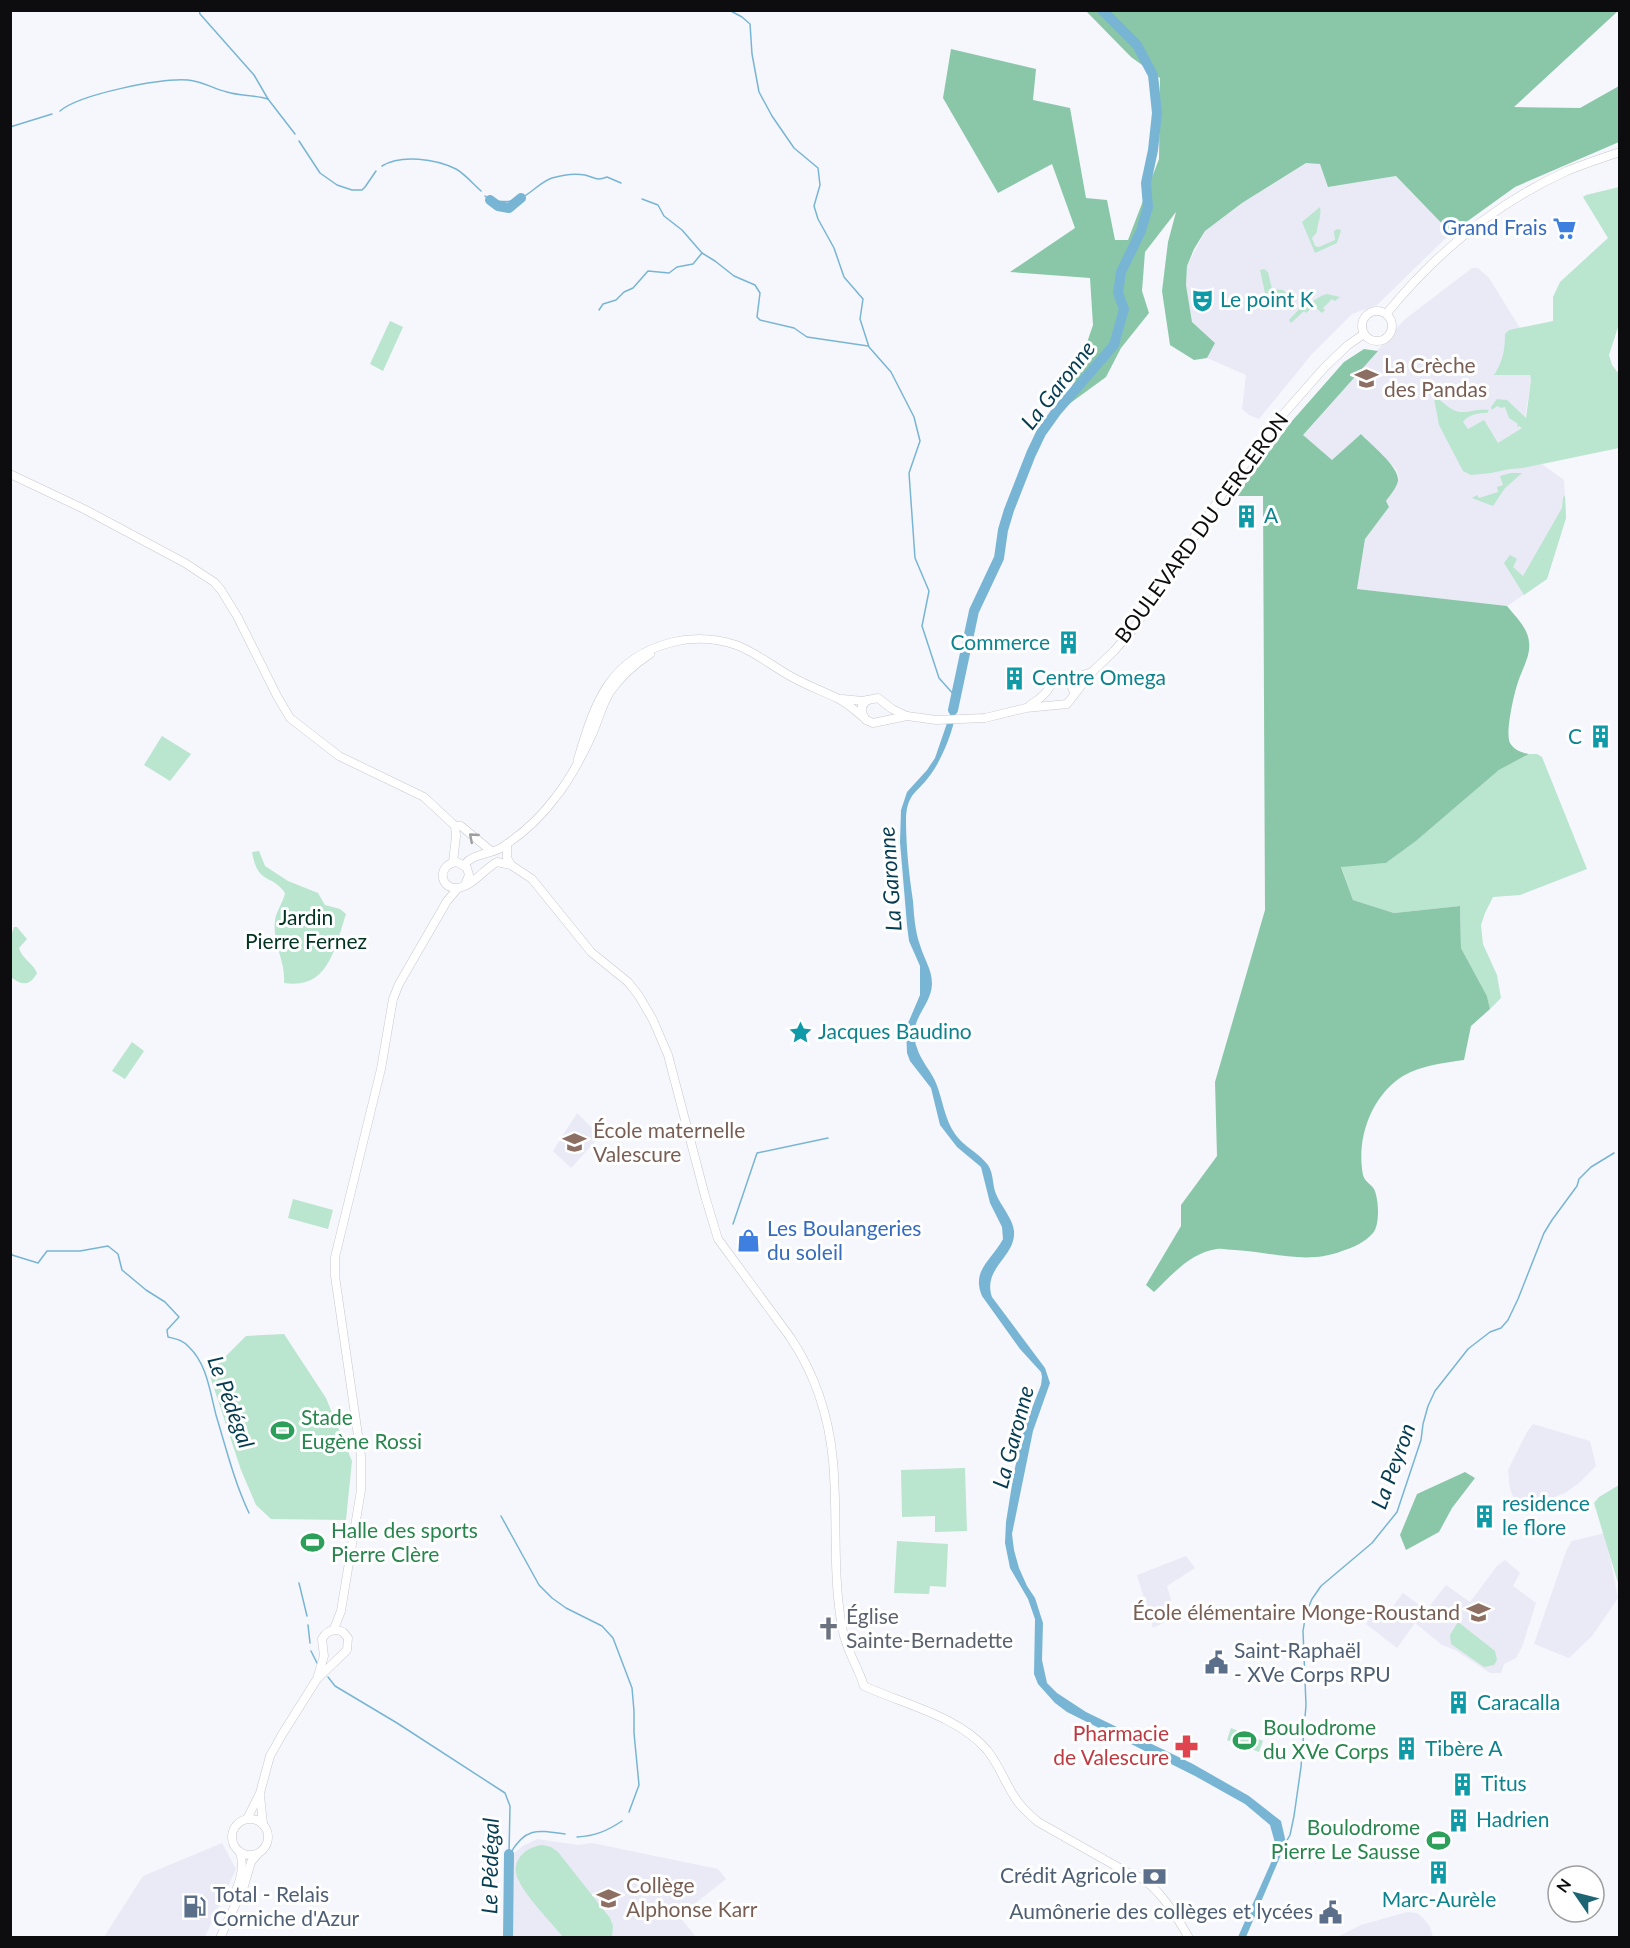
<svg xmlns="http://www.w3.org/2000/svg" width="1630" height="1948" viewBox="0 0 1630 1948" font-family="Lato,sans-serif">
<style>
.built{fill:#e9eaf6}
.green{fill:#bae5ce}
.forest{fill:#8ac7a8}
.water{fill:#78b5d4}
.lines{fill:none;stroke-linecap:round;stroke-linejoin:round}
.stream{stroke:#78b5d4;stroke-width:1.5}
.river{stroke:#78b5d4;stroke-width:10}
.secondary-casing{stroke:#c8c8ce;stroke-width:9}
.secondary{stroke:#fff;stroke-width:8}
.oneway{stroke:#9e9e9f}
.labels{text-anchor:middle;stroke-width:6;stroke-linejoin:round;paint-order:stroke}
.shop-label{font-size:21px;fill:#366cbe;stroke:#fff;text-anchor:end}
.culture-label{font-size:21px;fill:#0d838f;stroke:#fff;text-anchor:start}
.education-label{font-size:21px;fill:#785e54;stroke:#fff;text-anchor:start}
.street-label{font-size:21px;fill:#0d0d0f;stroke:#fff}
.park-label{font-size:21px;fill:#003420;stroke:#fff}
.leisure-label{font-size:21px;fill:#27864d;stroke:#fff;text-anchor:start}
.worship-label{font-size:21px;fill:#5b616d;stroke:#fff;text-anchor:start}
.service-label{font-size:21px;fill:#4e5e75;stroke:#fff;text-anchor:start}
.health-label{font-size:21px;fill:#be3a42;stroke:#fff;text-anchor:end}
.water-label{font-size:22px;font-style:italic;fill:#063d52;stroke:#fff}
</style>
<rect width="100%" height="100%" fill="#f6f7fc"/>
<g class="built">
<path d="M1306,163h14l9,24 67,-11 55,57 -74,72 -25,9 -40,40 -53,65 -10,-4 -7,-6 4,-34 -39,-17 8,-15 -23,-21 -6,-37 1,-19 18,-35 37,-28z"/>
<path d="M1472,268h6l11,10 31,50 11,52 -6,38 14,41 3,5 22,16 2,38 -19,61 -40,27 -150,-17 8,-50 24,-32 -4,-6 11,-14 3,-9 -3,-9 -35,-35 -29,27 -30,-26 102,-115z"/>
<path d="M577,1113l23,23 -29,32 -18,-17z"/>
<path d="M1533,1424l57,17 6,25 -17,17 -14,10 -46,18 -9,-22 -2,-19 19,-38z"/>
<path d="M1605,1533l13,65 -26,38 -23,22 -35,-14 33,-95 5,-8z"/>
<path d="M1186,1556l9,12 -28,18 9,31 -23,11 -16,-53z"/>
<path d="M1505,1560l15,13 -7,13 23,17 -14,44 -6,11 -12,6 -3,9h-11l-35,-23 -13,-5 -27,-22 -18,25 -31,-24 12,-18 7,-1 6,4 12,-16 22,16 -8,13 29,-37 24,17 27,-36z"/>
<path d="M537,1839l41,6 14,-2 126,26 8,10 -47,37 17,21 -184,1 2,-85 9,-7z"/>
<path d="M222,1843l14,26 -31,68h-101l39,-61z"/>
<path d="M1407,1912l10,1 7,6 6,8 3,10h-96l24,-12z"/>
</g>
<g class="green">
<path d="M1619,187v137l-10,31 3,10 7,9v74l-96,20 -13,1 -19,4 -20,2 -8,-4 -24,-46 -5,-27 2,-1c8,6 17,16 27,15 9,0 16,-4 26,-2l-2,3c-9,0 -18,1 -24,9l5,7 16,-9 14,23 24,-15 -3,-2 -2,1 1,-3 -9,-6 -4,-11 -4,1 -4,-2 -5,4 -1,-3 6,-8 10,1 19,18 5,-38 -1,-5h-36c9,-14 11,-25 11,-41l4,-4 44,-9v-24l7,-15 48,-44 -25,-41 3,-2z"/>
<path d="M1320,207c2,9 -3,16 -3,25l-5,6 3,8 4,1 16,-7 -1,-9 4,-2 3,1 -4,13 -22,10 -13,-31z"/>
<path d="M1264,269l4,3 4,17 11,1 10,9 -15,8 -15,-3 2,-11 -5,-23z"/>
<path d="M1327,294l13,3 -5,4 -3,-2 -9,9 2,2 -3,3 -8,-7 -8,7 -2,-2 -13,12 -2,-3 14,-15 2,1 16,-10z"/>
<path d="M390,321l13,6 -20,44 -13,-7z"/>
<path d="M1511,473h11l-17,15 -12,18 -21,-8 5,-3 2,3 19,-6 -1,-5 6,-2 -3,-9z"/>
<path d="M1565,495l1,23 -19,61 -23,16 -20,-32 6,-8 7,4 -4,8 10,9 39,-68 1,-10z"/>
<path d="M162,736l29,18 -21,27 -26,-16z"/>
<path d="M1529,754h8l5,3 45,112 -67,26 -27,2 -8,16 -4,12 2,19 14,31 4,23 -11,11 -3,-13 -26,-48 -1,-42 -66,7 -41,-13 -12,-34 45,-3 30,-22 83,-71z"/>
<path d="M259,851l6,15 23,15 30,12 7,12 15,4 6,5c-11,33 -17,76 -62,69 2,-21 -12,-40 -9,-62 1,-10 8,-18 10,-28 -14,-20 -27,-7 -33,-41z"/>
<path d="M14,927h3l10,12 -8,9c3,11 14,15 18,25 -7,13 -15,13 -26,4v-41z"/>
<path d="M132,1042l12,9 -19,28 -13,-8z"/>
<path d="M293,1199l40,11 -5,19 -40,-11z"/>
<path d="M284,1334l42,64 26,63 -6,59 -75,-1 -15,-14 -15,-35 -32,-97 37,-37z"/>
<path d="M965,1468l2,63 -32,1v-16l-33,1 -1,-47z"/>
<path d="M1619,1485v101l-25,-83 5,-6z"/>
<path d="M897,1541l51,3 -2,43 -16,-1 -1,8 -35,-1z"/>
<path d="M1458,1622l37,29 2,9 -3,5 -10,2 -33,-23 -1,-9z"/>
<path d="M1231,1728l32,13 -4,11 -32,-12z"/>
<path d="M542,1845l9,2 7,5 52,66 3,8 -1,11h-49c-12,-15 -36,-39 -44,-56 -10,-18 5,-34 23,-36z"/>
</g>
<g class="forest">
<path d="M1086,11h532l-104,96 66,1 39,-22v56l-104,45 -64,46 -55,-57 -68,11 -8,-23 -14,-1 -64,40 -37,28 -11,18 -7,17 -1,19 6,37 23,21 -8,15 -13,2 -24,-15 -8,-54 6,-49 8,-30 -31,40 -3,39 7,22 -28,35 -15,29 -41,30 28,-82 -3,-47 -80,-6 65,-44 -23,-64 -54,29 -55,-95 8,-49 85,20 -3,31 37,8 16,90 21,2 8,40h13l31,-81 1,-81 -29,-21z"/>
<path d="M1364,349l14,2 -75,84 29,25 29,-26c9,10 39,33 37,47 -2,8 -8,14 -12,20l3,6 -24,32 -8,50 150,17c8,10 21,22 22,36 2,14 -7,27 -11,40 -4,12 -13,51 -8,61 4,7 12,10 19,11l-30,16 -83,71 -30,22 -45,4 12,33 41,13 66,-7 1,42 26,48 3,13 -19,17 -7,34c-20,3 -42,5 -61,16 -32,20 -47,63 -40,99 2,7 8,9 11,14 5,10 6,36 -1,44 -9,10 -19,14 -31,18 -35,14 -71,1 -107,-1 -6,0 -13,-2 -18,-1 -27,4 -44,25 -63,43l-8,-7 35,-59v-21l36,-49 -2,-74 50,-172 -2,-414h-27l56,-75 52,-59z"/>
<path d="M1465,1472l10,6 -23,30 -13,24 -33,18 -6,-15 17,-41z"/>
</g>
<path class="water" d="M956,697c3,22 -12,59 -25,77 -13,19 -24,18 -25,45 0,28 3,55 7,82 1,14 2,30 7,44 4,14 12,24 12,39 -1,24 -26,36 -15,64 4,13 14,23 19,35 7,17 8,35 19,51 8,12 24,19 33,31 6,9 4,19 8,29 5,12 17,25 18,37 2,26 -32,37 -22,66l53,71 5,15 -17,48 -21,103 2,16 5,18 8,18 8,12 8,25 -1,37 5,23 10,10 29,19 107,52 56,32 32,25 5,22 -40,94h-8l36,-81 1,-13 -5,-18 -25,-21 -50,-28 -128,-64 -12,-9 -17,-19 -4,-10 1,-55 -7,-20 -18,-31 -5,-25 1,-21 8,-50 11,-46 16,-41 1,-8 -1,-5 -21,-23 -38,-53c-11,-26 10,-36 21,-57l-1,-12 -12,-24 -9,-36 -24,-20 -17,-22 -9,-37 -21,-27 -3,-8 -1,-25 14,-33v-29l-11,-25 -2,-16 -7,-83 1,-32 6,-18 20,-22 8,-12z"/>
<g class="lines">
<g class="stream">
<path d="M199,10l1,4 54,61 14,24"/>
<path d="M729,10l13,7 8,7 2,30 7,38 13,24 22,32 24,20 2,17 -6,21 4,13 16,29 10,29 19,22 -3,20 9,28 22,25 23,45 6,24 -11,32 6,85 14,33 -7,35 17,52 17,19"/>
<path d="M60,111c20,-17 101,-33 128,-31 14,1 26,9 39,12 13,4 28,3 41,7l27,35"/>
<path d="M10,127l42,-13"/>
<path d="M299,141l21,32 17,12 15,5h10l3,-3 11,-16"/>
<path d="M382,166c19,-12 54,-7 74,3 9,5 17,15 25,22"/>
<path d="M485,196c8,7 26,7 36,2 11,-5 19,-16 31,-20 10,-3 22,-5 33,-3 11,3 11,6 22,2l14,6"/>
<path d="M642,199l16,6 6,11 18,14 20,23 13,8 19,15 21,9 5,8 -3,24 3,3 34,8 13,9 61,9"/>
<path d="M599,310l4,-6 13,-4 8,-8 9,-4 15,-17 21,2 8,-6 16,-3 9,-11"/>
<path d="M733,1224l24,-71 71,-15"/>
<path d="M10,1249l2,6 26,8 9,-12h33l28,-5 10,8 4,16 24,20 19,12 14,15 -12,13 1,7c8,2 15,3 21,10 18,17 21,45 27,68 10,33 18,66 33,98"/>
<path d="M501,1516l38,69 13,13 14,10 36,18 11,12 19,50 2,23v22l5,52 -10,27"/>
<path d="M299,1583l8,33"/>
<path d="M308,1625l2,18"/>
<path d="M311,1651l6,12"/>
<path d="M328,1677l7,9 62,37 108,70 5,13 -1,48"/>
<path d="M577,1837c18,-1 30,-6 45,-16"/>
<path d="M1286,1842l4,-7 4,-19 7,-49 5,-62 -3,-74 3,-18 6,-14 9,-13 51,-43 25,-31 24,-72 2,-16 5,-18 7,-15 33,-42 22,-17 11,-4 7,-8 10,-21 26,-66 8,-13 25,-34 2,-7 12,-12 23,-14"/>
<path d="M510,1854c15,-27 27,-24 55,-20"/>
</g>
<g class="river">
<path d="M490,200l8,6 11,2 12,-10"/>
<path d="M953,710l21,-99 25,-53 4,-28 6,-20 22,-56 10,-21 15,-21 58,-67 10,-36 -6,-16 3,-21 20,-41 7,-24 -2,-24 7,-33 4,-37 -4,-38 -16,-30 -35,-35"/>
<path d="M508,1938l1,-84"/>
</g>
<defs>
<g id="secondary">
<circle cx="1377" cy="326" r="15"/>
<path d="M1387,313c49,-60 109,-110 180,-142 17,-7 35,-13 53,-19"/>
<path d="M10,474l74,35 101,54 29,19 7,8 16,26 40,80 13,22 49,38 85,41 31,29h6l30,25"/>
<path d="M1067,680l22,-7"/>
<path d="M842,699l21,2 15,-3 14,11 15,7"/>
<path d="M867,700l-5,6v7l4,7 7,3 34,-7 29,4 49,-2 41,-10 41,-4 24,-31 23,-22 20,-23 89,-135 57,-75 44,-50 24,-23 16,-11"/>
<path d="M1028,707c6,-5 14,-9 19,-16 6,-10 11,-16 23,-9l4,11"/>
<path d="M578,759c17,-57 31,-101 95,-117 21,-5 42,-4 63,3 20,7 37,22 56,32 14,8 30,14 45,21 10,5 18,12 26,19"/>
<path d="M507,844v14l4,7"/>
<path d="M453,862l3,-26 -1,-10"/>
<path d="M464,865c10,-12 24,-10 37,-17 20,-13 40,-31 54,-50 14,-17 26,-40 35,-59 8,-16 11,-33 20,-47 11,-16 25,-28 40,-38"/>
<path d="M465,885l4,-10 -2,-7 -10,-6c-20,2 -18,27 0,26 15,-1 27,-19 40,-26l14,3 21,14 59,73 37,30 11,14 14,24 15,35 37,141 13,43 72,98c25,37 39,80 43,124 5,55 -1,111 9,166 4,24 15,37 22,59 39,18 94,30 123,64 13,16 19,36 31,52 6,8 13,14 20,20l92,52c24,4 47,43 59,64"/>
<path d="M334,1629l7,-18 20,-121v-34l-26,-180v-19l46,-188 12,-70 6,-15 48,-83 11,-13"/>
<path d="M260,1796l3,28"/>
<circle cx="250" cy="1837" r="18"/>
<path d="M247,1819l13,-26 10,-37 13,-23 34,-54 30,-29 1,-12 -5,-6c-9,-4 -16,-2 -21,7l2,17 -7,23"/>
<path d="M232,1900c7,-16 13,-30 8,-48"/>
<path d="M220,1938l24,-52 7,-24 6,-7"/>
</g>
</defs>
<use href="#secondary" class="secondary-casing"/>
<use href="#secondary" class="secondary"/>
</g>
<defs><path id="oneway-chevron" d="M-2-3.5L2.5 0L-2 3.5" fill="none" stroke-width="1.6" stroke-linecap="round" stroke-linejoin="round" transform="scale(1.5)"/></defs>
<use class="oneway" href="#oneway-chevron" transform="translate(473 837) rotate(-139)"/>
<defs>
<symbol id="supermarket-bare" viewBox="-9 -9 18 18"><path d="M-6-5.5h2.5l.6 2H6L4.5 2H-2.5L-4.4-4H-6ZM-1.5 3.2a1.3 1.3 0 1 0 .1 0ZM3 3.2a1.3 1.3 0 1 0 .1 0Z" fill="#3f7fe0" stroke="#fff" stroke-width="2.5" paint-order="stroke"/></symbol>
<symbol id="theatre-bare" viewBox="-9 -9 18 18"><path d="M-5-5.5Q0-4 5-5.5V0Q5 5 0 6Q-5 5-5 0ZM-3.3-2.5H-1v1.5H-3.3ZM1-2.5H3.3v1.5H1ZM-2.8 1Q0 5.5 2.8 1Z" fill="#0f9aa8" stroke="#fff" stroke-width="2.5" paint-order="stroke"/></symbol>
<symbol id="school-bare" viewBox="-9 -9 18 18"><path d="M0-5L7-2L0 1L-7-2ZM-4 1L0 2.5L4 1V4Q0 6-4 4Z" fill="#8d6e63" stroke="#fff" stroke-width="2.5" paint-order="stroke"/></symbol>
<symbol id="building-bare" viewBox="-9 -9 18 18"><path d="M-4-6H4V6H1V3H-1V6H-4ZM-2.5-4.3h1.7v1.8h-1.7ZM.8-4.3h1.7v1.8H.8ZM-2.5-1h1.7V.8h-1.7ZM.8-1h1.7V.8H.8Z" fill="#0f9aa8" stroke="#fff" stroke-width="2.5" paint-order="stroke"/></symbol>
<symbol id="sight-bare" viewBox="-9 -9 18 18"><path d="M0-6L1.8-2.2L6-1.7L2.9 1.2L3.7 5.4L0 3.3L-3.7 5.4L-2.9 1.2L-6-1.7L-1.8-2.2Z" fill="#0f9aa8" stroke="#fff" stroke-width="2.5" paint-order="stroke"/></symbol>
<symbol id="shop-bare" viewBox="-9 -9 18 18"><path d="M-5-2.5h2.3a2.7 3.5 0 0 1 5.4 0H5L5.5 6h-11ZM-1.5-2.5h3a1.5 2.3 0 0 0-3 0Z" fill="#3f7fe0" stroke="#fff" stroke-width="2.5" paint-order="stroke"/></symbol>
<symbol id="stadium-bare" viewBox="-9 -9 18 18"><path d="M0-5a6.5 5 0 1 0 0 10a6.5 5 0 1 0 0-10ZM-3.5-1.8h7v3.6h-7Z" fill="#2e9e5b" stroke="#fff" stroke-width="2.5" paint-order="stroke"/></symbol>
<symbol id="church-bare" viewBox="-9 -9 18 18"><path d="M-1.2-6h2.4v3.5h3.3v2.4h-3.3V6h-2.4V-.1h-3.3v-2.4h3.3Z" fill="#6b7280" stroke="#fff" stroke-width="2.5" paint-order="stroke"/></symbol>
<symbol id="civic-bare" viewBox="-9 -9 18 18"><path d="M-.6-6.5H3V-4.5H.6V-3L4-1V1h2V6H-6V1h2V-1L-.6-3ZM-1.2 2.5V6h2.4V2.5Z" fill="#5c6f8a" stroke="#fff" stroke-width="2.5" paint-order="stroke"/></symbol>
<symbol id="pharmacy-bare" viewBox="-9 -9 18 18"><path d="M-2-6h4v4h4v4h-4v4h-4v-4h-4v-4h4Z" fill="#e0444e" stroke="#fff" stroke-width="2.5" paint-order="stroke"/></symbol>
<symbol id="bank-bare" viewBox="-9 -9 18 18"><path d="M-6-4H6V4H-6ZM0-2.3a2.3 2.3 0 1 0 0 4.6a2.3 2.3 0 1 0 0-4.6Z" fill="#5c6f8a" stroke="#fff" stroke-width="2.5" paint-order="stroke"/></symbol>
<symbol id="fuel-bare" viewBox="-9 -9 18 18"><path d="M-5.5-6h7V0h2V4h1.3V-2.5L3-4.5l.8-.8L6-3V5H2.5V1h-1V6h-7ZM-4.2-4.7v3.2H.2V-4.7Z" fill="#5c6f8a" stroke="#fff" stroke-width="2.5" paint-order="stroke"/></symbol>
</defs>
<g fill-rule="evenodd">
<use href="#supermarket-bare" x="1548" y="212" width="33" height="33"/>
<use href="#theatre-bare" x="1186" y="284" width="33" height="33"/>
<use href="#school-bare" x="1350" y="362" width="33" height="33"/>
<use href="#building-bare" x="1230" y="500" width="33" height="33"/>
<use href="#building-bare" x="1052" y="626" width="33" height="33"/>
<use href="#building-bare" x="998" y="662" width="33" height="33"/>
<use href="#building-bare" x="1584" y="720" width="33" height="33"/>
<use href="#sight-bare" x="784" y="1016" width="33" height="33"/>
<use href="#school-bare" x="558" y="1126" width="33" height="33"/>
<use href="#shop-bare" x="732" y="1224" width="33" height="33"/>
<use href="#stadium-bare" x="266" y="1414" width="33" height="33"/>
<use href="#building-bare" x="1468" y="1500" width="33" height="33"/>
<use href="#stadium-bare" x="296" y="1526" width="33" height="33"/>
<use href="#school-bare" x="1462" y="1596" width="33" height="33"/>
<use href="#church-bare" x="812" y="1612" width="33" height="33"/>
<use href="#civic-bare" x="1200" y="1646" width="33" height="33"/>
<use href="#building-bare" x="1442" y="1686" width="33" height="33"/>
<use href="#stadium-bare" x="1228" y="1724" width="33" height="33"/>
<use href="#pharmacy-bare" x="1170" y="1730" width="33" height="33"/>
<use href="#building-bare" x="1390" y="1732" width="33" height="33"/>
<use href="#building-bare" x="1446" y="1768" width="33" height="33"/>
<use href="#building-bare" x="1442" y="1804" width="33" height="33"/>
<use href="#stadium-bare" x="1422" y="1824" width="33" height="33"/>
<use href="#building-bare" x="1422" y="1856" width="33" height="33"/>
<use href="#bank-bare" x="1138" y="1860" width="33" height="33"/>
<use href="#school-bare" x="592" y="1882" width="33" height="33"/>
<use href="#fuel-bare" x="178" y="1890" width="33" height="33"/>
<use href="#civic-bare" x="1314" y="1896" width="33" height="33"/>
</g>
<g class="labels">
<g class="shop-label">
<text x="1547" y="235">Grand Frais</text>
<text x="767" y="1236" text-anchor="start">Les Boulangeries<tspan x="767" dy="24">du soleil</tspan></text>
</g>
<g class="culture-label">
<text x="1220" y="307">Le point K</text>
<text x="1264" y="523">A</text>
<text x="1050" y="650" text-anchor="end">Commerce</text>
<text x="1032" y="685">Centre Omega</text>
<text x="1582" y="744" text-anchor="end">C</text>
<text x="818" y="1039">Jacques Baudino</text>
<text x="1502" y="1511">residence<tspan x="1502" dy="24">le flore</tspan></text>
<text x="1477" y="1710">Caracalla</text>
<text x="1425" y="1756">Tibère A</text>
<text x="1481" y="1791">Titus</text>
<text x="1476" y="1827">Hadrien</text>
<text x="1439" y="1907" text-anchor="middle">Marc-Aurèle</text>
</g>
<g class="education-label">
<text x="1384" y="373">La Crèche<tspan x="1384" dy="24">des Pandas</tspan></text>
<text x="593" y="1138">École maternelle<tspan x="593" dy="24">Valescure</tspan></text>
<text x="1460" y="1620" text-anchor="end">École élémentaire Monge-Roustand</text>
<text x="626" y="1893">Collège<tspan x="626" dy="24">Alphonse Karr</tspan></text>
</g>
<g class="street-label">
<text transform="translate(1202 528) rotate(-54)" y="7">BOULEVARD DU CERCERON</text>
</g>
<g class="park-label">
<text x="306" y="925">Jardin<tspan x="306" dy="24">Pierre Fernez</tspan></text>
</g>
<g class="leisure-label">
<text x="301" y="1425">Stade<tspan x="301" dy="24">Eugène Rossi</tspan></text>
<text x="331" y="1538">Halle des sports<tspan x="331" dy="24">Pierre Clère</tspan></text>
<text x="1263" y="1735">Boulodrome<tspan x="1263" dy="24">du XVe Corps</tspan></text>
<text x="1420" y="1835" text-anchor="end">Boulodrome<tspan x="1420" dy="24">Pierre Le Sausse</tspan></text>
</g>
<g class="worship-label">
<text x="846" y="1624">Église<tspan x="846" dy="24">Sainte-Bernadette</tspan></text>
</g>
<g class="service-label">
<text x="1234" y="1658">Saint-Raphaël<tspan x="1234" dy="24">- XVe Corps RPU</tspan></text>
<text x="1137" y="1883" text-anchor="end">Crédit Agricole</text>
<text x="213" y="1902">Total - Relais<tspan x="213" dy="24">Corniche d'Azur</tspan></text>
<text x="1313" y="1919" text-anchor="end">Aumônerie des collèges et lycées</text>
</g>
<g class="health-label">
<text x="1169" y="1741">Pharmacie<tspan x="1169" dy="24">de Valescure</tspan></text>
</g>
<g class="water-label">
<text transform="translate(1058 385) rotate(-52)" y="8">La Garonne</text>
<text transform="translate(890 879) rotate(-94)" y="8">La Garonne</text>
<text transform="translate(231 1402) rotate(70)" y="8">Le Pédégal</text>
<text transform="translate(1013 1437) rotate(-75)" y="8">La Garonne</text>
<text transform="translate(1393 1466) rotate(-70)" y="8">La Peyron</text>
<text transform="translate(490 1866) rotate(-89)" y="8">Le Pédégal</text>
</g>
</g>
<rect width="1630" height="1948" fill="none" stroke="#0d0d0f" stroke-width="24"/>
<g transform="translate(1576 1894) rotate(305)"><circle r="28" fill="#ffffff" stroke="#9e9e9f" stroke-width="1.5"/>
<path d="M0-4.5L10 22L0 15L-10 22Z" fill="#1d6573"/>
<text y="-9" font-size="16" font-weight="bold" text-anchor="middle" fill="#0d0d0f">N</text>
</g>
</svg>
